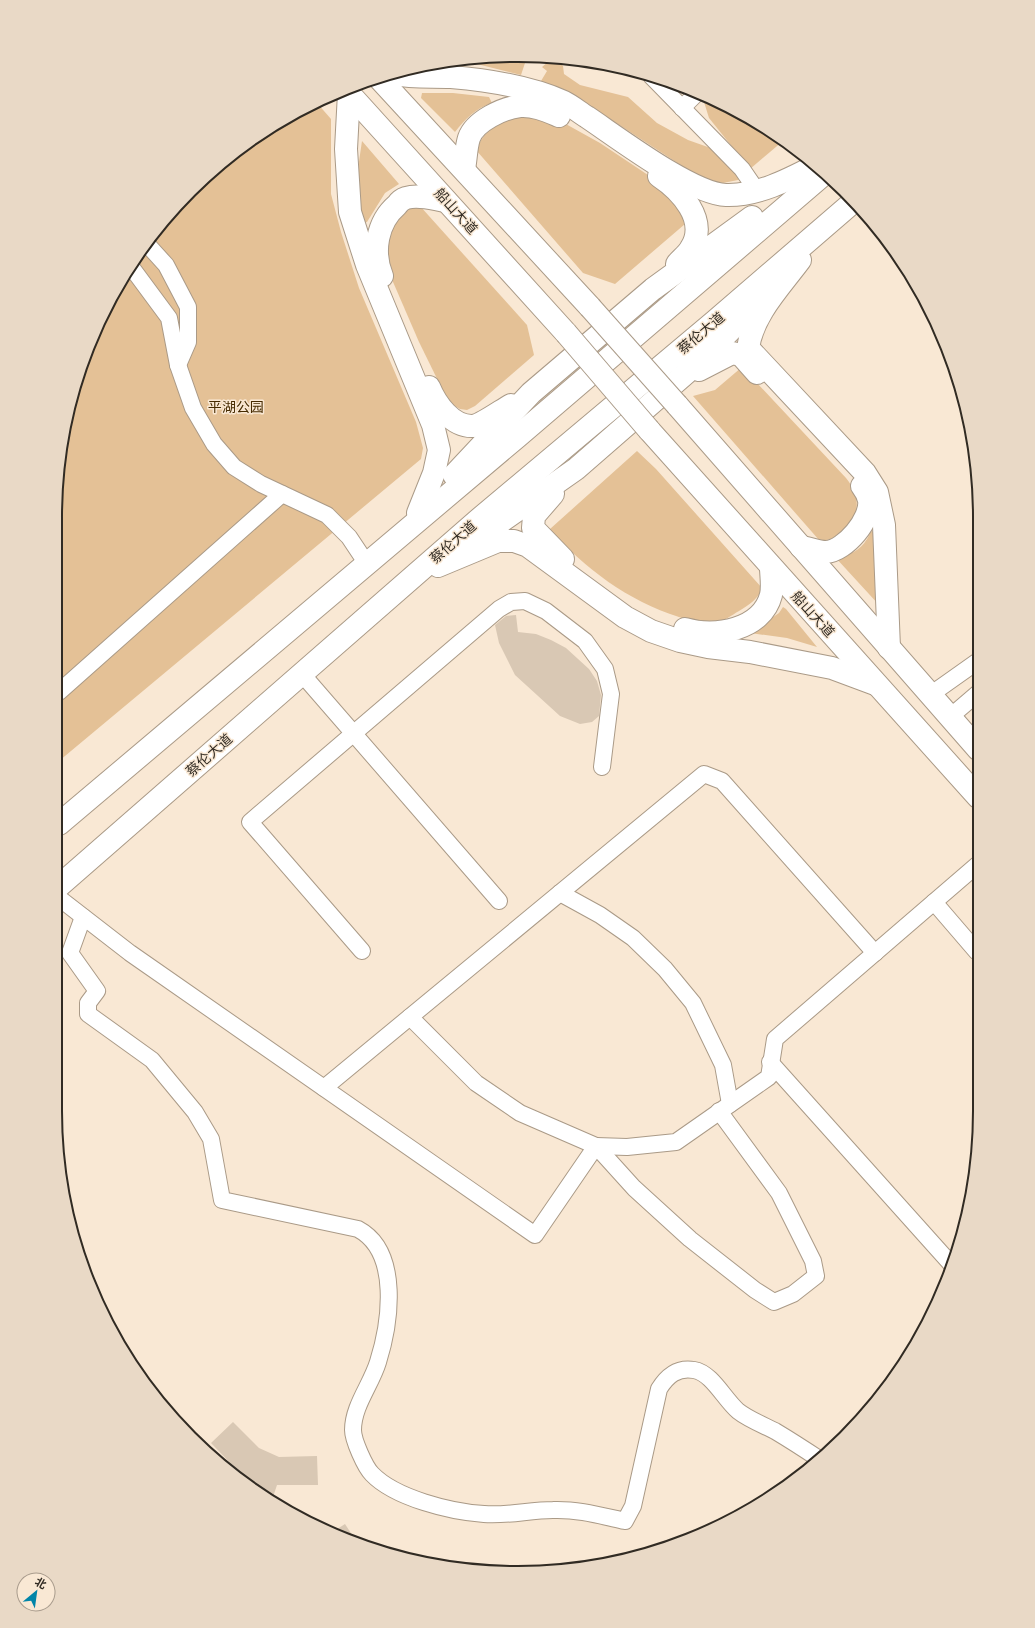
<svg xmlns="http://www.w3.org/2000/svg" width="1035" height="1628" viewBox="0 0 1035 1628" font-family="Rubik,'Noto Sans SC',sans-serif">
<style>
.green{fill:#e4c196}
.building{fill:#d9c8b4}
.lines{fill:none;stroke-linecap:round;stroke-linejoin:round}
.minor-casing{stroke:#aa9a87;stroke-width:18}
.highway-casing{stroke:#aa9a87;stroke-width:24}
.minor{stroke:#fff;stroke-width:16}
.highway{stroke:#fff;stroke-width:22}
.highway-bridge-casing{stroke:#aa9a87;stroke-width:24;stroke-linecap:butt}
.highway-bridge{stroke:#fff;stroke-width:22}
.labels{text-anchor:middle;stroke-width:3;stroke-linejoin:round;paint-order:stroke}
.street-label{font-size:14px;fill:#312b23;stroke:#f9e8d4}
.park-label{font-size:14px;fill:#462b00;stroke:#f9e8d4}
.rim{fill:none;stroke:#312b23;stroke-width:2}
</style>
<rect width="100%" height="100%" fill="#f9e8d4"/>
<g class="green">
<path d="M527,57l-6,18 -64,-16z"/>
<path d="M554,57l9,9 1,8 16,11 48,12 29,26 31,17 31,11 22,25 -3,4 -15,3 -18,-2 -130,-85 -34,-15 6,-10 -5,-4z"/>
<path d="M422,93h31l36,4 3,6c-16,5 -27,16 -37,29l-34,-34z"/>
<path d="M706,97l16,6 61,38 -33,28 -41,-51 -5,-16z"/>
<path d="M317,103l14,16v75l10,38 18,56 57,134 7,26 -2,11 -362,302v-304l31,-117 61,-104 62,-66 73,-53z"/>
<path d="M519,114l45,9 36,20 57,38 29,35 -1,8 -70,60 -32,-11 -107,-123c10,-23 22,-26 43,-36z"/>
<path d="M362,141l37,43 -14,9 -18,29 -7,2 -4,-42z"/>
<path d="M409,206h11l107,119 7,30 -59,51 -8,4 -7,-1 -7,-4 -7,-8 -27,-55 -29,-67 -4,-37 5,-15z"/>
<path d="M742,367l104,111c15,18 15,39 -4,54 -7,6 -13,9 -23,8l-126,-144 22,-6z"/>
<path d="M637,451l19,18 106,119c-2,10 -15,18 -23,23 -7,4 -16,11 -25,12 -12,1 -24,-2 -35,-6 -51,-16 -95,-49 -129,-88z"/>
<path d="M872,531l3,2 5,73 -45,-49c13,-1 25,-6 32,-18 2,-3 2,-5 5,-8z"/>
<path d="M783,607l3,2 31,38 -30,-9 -37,-5 29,-20z"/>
</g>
<g class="building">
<path d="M516,615l2,17 18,2 15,6 15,8 23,21 8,12 4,14 -2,21 -7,6 -12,2 -20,-8 -45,-41 -16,-32 -4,-18 11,-9z"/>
<path d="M233,1422l26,26 20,9 38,-1 1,29h-41l-5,15 -36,-22 -1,-2 2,-6 -26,-27z"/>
<path d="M345,1524l13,20 -27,-11z"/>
</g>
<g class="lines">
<defs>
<g id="minor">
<path d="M651,76l91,93 15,22"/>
<path d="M682,108l15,-15"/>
<path d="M146,243l20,22 22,42v35l-10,23"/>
<path d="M132,268l37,50 9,47 15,43 21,36 20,23 27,17 66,31 22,22 18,27"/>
<path d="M302,674l197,227"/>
<path d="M59,692l223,-198"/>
<path d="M930,695l48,-34"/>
<path d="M950,717l28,-24"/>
<path d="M560,893l40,22 33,23 32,31 28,34 30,62 7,39"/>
<path d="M59,898l71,55 405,282 61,-89 31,1 49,-5 93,-65 6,-38 202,-174"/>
<path d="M934,902l43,50"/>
<path d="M83,917l-13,36 27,38 -9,12v11l64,46 43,52 16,27 11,61 136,29c43,23 32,95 20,133 -7,23 -25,44 -25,68 0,10 12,37 19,44 23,24 79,38 112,40 23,2 46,-4 69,-4 24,-1 49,6 72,11l8,-15 26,-117c8,-13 18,-22 35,-19 18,3 30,29 44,41 10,8 25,14 37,20 15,9 29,18 44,28"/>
<path d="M362,951l-112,-129 249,-213 12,-7 14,-1 21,10 39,30 20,28 6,25 -9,73"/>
<path d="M410,1017l66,66 44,30 76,33 38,42 56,51 65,51 19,12 19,-8 23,-18 -3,-15 -34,-68 -60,-82"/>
<path d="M770,1062l181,202"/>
<path d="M324,1088l380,-314 18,7 153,172"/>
</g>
<g id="highway">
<path d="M394,74c19,4 38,2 57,3 36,3 80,10 113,25 8,4 15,10 23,15 30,20 105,77 139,78 31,1 62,-15 89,-29"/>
<path d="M378,77l212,230"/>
<path d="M346,90l220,243"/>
<path d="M349,93l-3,56 4,63 17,53 66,160 6,25 -5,23 -16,40"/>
<path d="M464,169c2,-10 2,-22 5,-31 6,-17 34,-30 51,-32 14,-1 27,5 39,10"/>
<path d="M659,176c21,14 50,44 32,72 -3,6 -10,11 -14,16"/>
<path d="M800,260c-20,27 -47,54 -52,88l117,125 12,19 7,33 5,123"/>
<path d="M382,276c-10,-24 -5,-54 15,-71 2,-3 6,-6 9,-7 13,-4 27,1 40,3"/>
<path d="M699,370l33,-17 9,2 16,18"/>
<path d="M429,387c7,17 23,40 44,39 8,-1 29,-16 38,-21"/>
<path d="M677,405l301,344"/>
<path d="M649,430l329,367"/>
<path d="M454,475l77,-82 122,-104 99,-72"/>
<path d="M553,494l-19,22 -1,12 30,31"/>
<path d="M469,544l107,-75 124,-108 65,-66"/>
<path d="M801,547c8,1 17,5 25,5 19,-1 46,-33 43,-52 -1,-4 -4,-10 -7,-14"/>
<path d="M438,566l60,-25h16l14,5 97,71 26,14 29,10 28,6 42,5 82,16 43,16"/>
<path d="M685,629c30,9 77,1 86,-34 2,-9 0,-20 0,-28"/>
<path d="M59,824l458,-387 306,-262"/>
<path d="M59,886l419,-366 236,-198 138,-119"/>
</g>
</defs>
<use href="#minor" class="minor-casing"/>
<use href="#highway" class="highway-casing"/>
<use href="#minor" class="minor"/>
<use href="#highway" class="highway"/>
<defs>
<g id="highway-bridge">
<path d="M590,307l87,98"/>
<path d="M566,333l83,97"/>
</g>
</defs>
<use href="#highway-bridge" class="highway-bridge-casing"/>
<use href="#highway-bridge" class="highway-bridge"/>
</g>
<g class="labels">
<g class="street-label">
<text transform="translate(456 211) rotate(48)" y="5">船山大道</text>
<text transform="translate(701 333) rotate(-40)" y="5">蔡伦大道</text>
<text transform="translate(453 542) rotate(-41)" y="5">蔡伦大道</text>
<text transform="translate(813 614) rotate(48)" y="5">船山大道</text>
<text transform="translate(209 755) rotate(-41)" y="5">蔡伦大道</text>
</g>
<g class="park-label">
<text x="236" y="412">平湖公园</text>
</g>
</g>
<path d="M0 0H1035V1628H0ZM517 62H518A455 455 0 0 1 973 517V1111A455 455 0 0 1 518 1566H517A455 455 0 0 1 62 1111V517A455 455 0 0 1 517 62Z" fill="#e9d9c6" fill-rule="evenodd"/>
<path class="rim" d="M517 62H518A455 455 0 0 1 973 517V1111A455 455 0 0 1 518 1566H517A455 455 0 0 1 62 1111V517A455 455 0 0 1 517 62Z"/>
<g transform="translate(36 1592) rotate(29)"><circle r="19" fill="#f9e8d4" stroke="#a99c8d"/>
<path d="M0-3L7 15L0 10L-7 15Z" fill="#0185a8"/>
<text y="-6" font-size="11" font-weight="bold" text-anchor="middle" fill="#312b23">北</text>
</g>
</svg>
